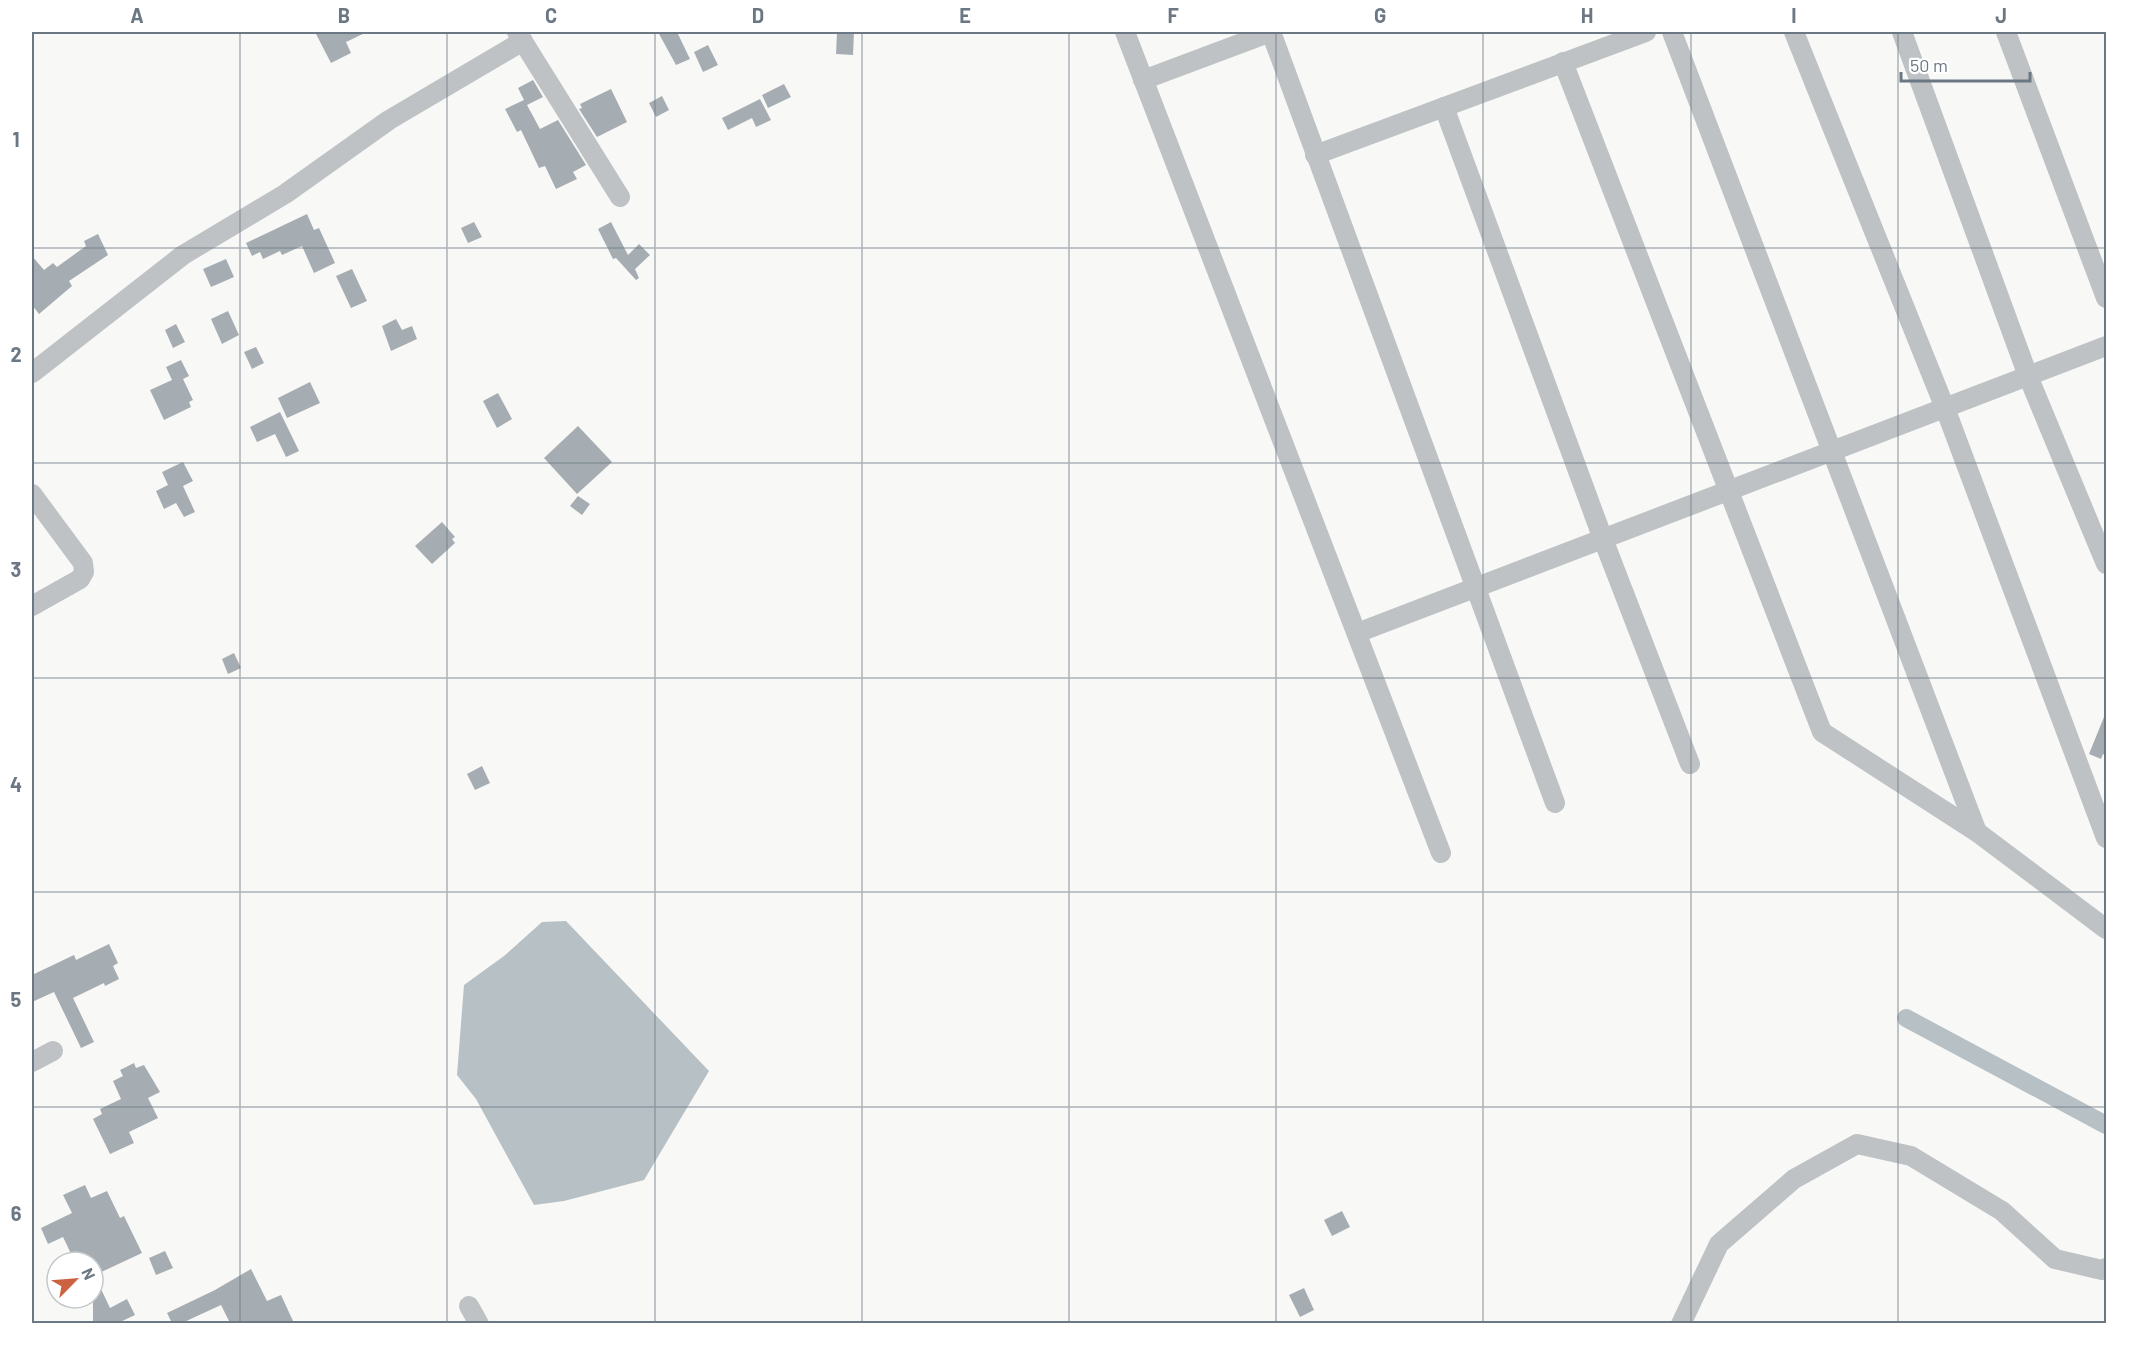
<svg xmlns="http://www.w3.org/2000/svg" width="2138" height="1355" viewBox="0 0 2138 1355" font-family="Barlow,sans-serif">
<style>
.water{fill:#b7c1c5}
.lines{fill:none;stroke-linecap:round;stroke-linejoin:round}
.canal{stroke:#b7c1c5;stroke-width:18}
.building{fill:#a6adb2}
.street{stroke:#bec2c5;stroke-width:20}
.grid{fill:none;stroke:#6b7883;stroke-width:1.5;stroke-opacity:0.55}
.neatline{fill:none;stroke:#6b7883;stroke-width:2}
.grid-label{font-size:20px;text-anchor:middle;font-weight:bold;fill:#6b7883}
</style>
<rect width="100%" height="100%" fill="#f8f8f6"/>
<path class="water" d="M566,921l143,150 -65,109 -80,21 -30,4 -58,-106 -19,-24 7,-90 40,-29 38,-34z"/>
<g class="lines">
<path class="canal" d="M1906,1018l200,107"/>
</g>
<g class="building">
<path d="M315,32h52l-21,10 5,11 -20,10z"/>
<path d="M658,32h19l13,27 -14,6z"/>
<path d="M837,32h17l-1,23 -17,-1z"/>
<path d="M708,45l10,20 -15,7 -9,-20z"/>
<path d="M533,80l10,17 -16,8 13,24 18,-9 28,45 -13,7 4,7 -21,10 -11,-23 -6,2 -18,-38 -4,2 -12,-23 19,-9 -6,-12z"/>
<path d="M784,84l7,13 -23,11 -6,-13z"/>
<path d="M611,89l16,33 -30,15 -18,-28 3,-1 -2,-4z"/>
<path d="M662,96l7,14 -13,7 -7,-14z"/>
<path d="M760,99l11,21 -15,7 -4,-9 -24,12 -6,-12z"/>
<path d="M307,214l7,16 5,-2 16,35 -21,10 -12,-27 -20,9 -2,-4 -17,8 -3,-7 -8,4 -6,-13z"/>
<path d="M474,222l8,15 -14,6 -7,-15z"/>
<path d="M611,222l17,33 11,-11 11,11 -15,14 4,9 -3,2 -20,-22 -3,1 -15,-30z"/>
<path d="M98,234l10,21 -39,26 3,5 -33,28 -7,-9v-49l12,14 9,-7 4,4 29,-21 -2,-5z"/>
<path d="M226,259l8,18 -23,10 -8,-18z"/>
<path d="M352,269l15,32 -16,7 -15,-32z"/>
<path d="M228,311l11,24 -17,9 -11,-25z"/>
<path d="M396,319l6,11 10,-4 5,13 -26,12 -9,-25z"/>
<path d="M176,324l9,18 -12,6 -8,-18z"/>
<path d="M256,347l8,16 -12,6 -8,-17z"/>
<path d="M181,360l8,16 -6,3 10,21 -4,2 2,5 -27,13 -14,-30 22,-10 -6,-13z"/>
<path d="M310,382l10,21 -33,15 -9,-20z"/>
<path d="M498,393l14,26 -15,9 -14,-27z"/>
<path d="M280,412l19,39 -13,6 -11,-23 -18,8 -7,-15z"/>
<path d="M578,426l34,36 -35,32 -33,-36z"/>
<path d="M183,462l10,19 -10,5 12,26 -11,5 -8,-14 -12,6 -8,-18 12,-6 -6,-13z"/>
<path d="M578,496l12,8 -8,11 -12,-9z"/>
<path d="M442,522l13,15 -3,2 3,4 -23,21 -17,-18z"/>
<path d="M234,653l7,15 -13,6 -6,-15z"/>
<path d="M2106,712v44l-3,-2 -2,5 -12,-5z"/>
<path d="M482,766l8,17 -15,7 -8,-16z"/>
<path d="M109,944l9,19 -5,3 6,13 -14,7 -1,-3 -31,15 21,44 -13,6 -27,-56 -22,10v-27l42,-20 2,5z"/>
<path d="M134,1063l2,5 8,-3 16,27 -12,6 10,20 -29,14 5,11 -24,11 -17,-35 9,-5 -2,-5 21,-10 -8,-18 10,-5 -3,-6z"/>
<path d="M85,1185l6,13 16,-7 13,27 4,-2 18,37 -47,22 -2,-13h-4l-4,-8 -11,6 -11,-23 -15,7 -7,-16 31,-15 -9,-18z"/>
<path d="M1342,1211l8,16 -18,9 -8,-16z"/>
<path d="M165,1251l8,17 -17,7 -7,-17z"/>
<path d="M251,1269l16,32 14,-6 13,28h-64l-9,-18 -39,18h-10l-5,-10 48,-23z"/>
<path d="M93,1272l17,36 17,-9 8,16 -17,8h-25z"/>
<path d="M1304,1288l10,22 -14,7 -11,-22z"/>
</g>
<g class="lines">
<g class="street">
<path d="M517,32l103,165"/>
<path d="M1125,32l316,821"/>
<path d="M1271,32l284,771"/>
<path d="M1672,32l305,800"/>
<path d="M1794,32l151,376 161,430"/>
<path d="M1902,32l126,344 78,188"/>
<path d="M2006,32l100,266"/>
<path d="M1563,62l259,670 155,100 129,97"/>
<path d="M1143,80l128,-48"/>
<path d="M1444,107l159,432 87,225"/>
<path d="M1315,155l331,-123"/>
<path d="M32,373l151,-118 102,-61 104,-74 134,-79"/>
<path d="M32,494l51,69 1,9 -4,7 -48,27"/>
<path d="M1357,633l749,-287"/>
<path d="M32,1062l21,-11"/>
<path d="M469,1306l10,18"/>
<path d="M1681,1324l38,-80 75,-65 63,-35 54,12 91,55 53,48 47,11 4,-2"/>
</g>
</g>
<path class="grid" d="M240,32v1292M447,32v1292M655,32v1292M862,32v1292M1069,32v1292M1276,32v1292M1483,32v1292M1691,32v1292M1898,32v1292M32,248h2074M32,463h2074M32,678h2074M32,892h2074M32,1107h2074"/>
<rect width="2138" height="1355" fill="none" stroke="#ffffff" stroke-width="66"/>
<g transform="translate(75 1280) rotate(65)"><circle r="28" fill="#ffffff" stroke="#c4c9cd" stroke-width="1.5"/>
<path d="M0-4.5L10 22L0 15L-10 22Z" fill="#cd6241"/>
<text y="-9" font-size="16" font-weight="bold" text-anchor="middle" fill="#6b7883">N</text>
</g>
<path d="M1901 72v9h129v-9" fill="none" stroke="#6b7883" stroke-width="3"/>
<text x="1910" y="72" font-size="18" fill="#6b7883" stroke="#ffffff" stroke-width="4.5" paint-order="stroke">50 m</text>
<rect x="33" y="33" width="2072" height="1289" class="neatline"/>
<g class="grid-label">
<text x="137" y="23">A</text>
<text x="344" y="23">B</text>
<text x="551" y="23">C</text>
<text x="758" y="23">D</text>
<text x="965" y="23">E</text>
<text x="1173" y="23">F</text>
<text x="1380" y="23">G</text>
<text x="1587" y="23">H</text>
<text x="1794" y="23">I</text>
<text x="2001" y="23">J</text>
<text x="16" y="147">1</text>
<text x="16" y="362">2</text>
<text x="16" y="577">3</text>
<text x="16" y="792">4</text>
<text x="16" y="1007">5</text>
<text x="16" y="1221">6</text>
</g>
</svg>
